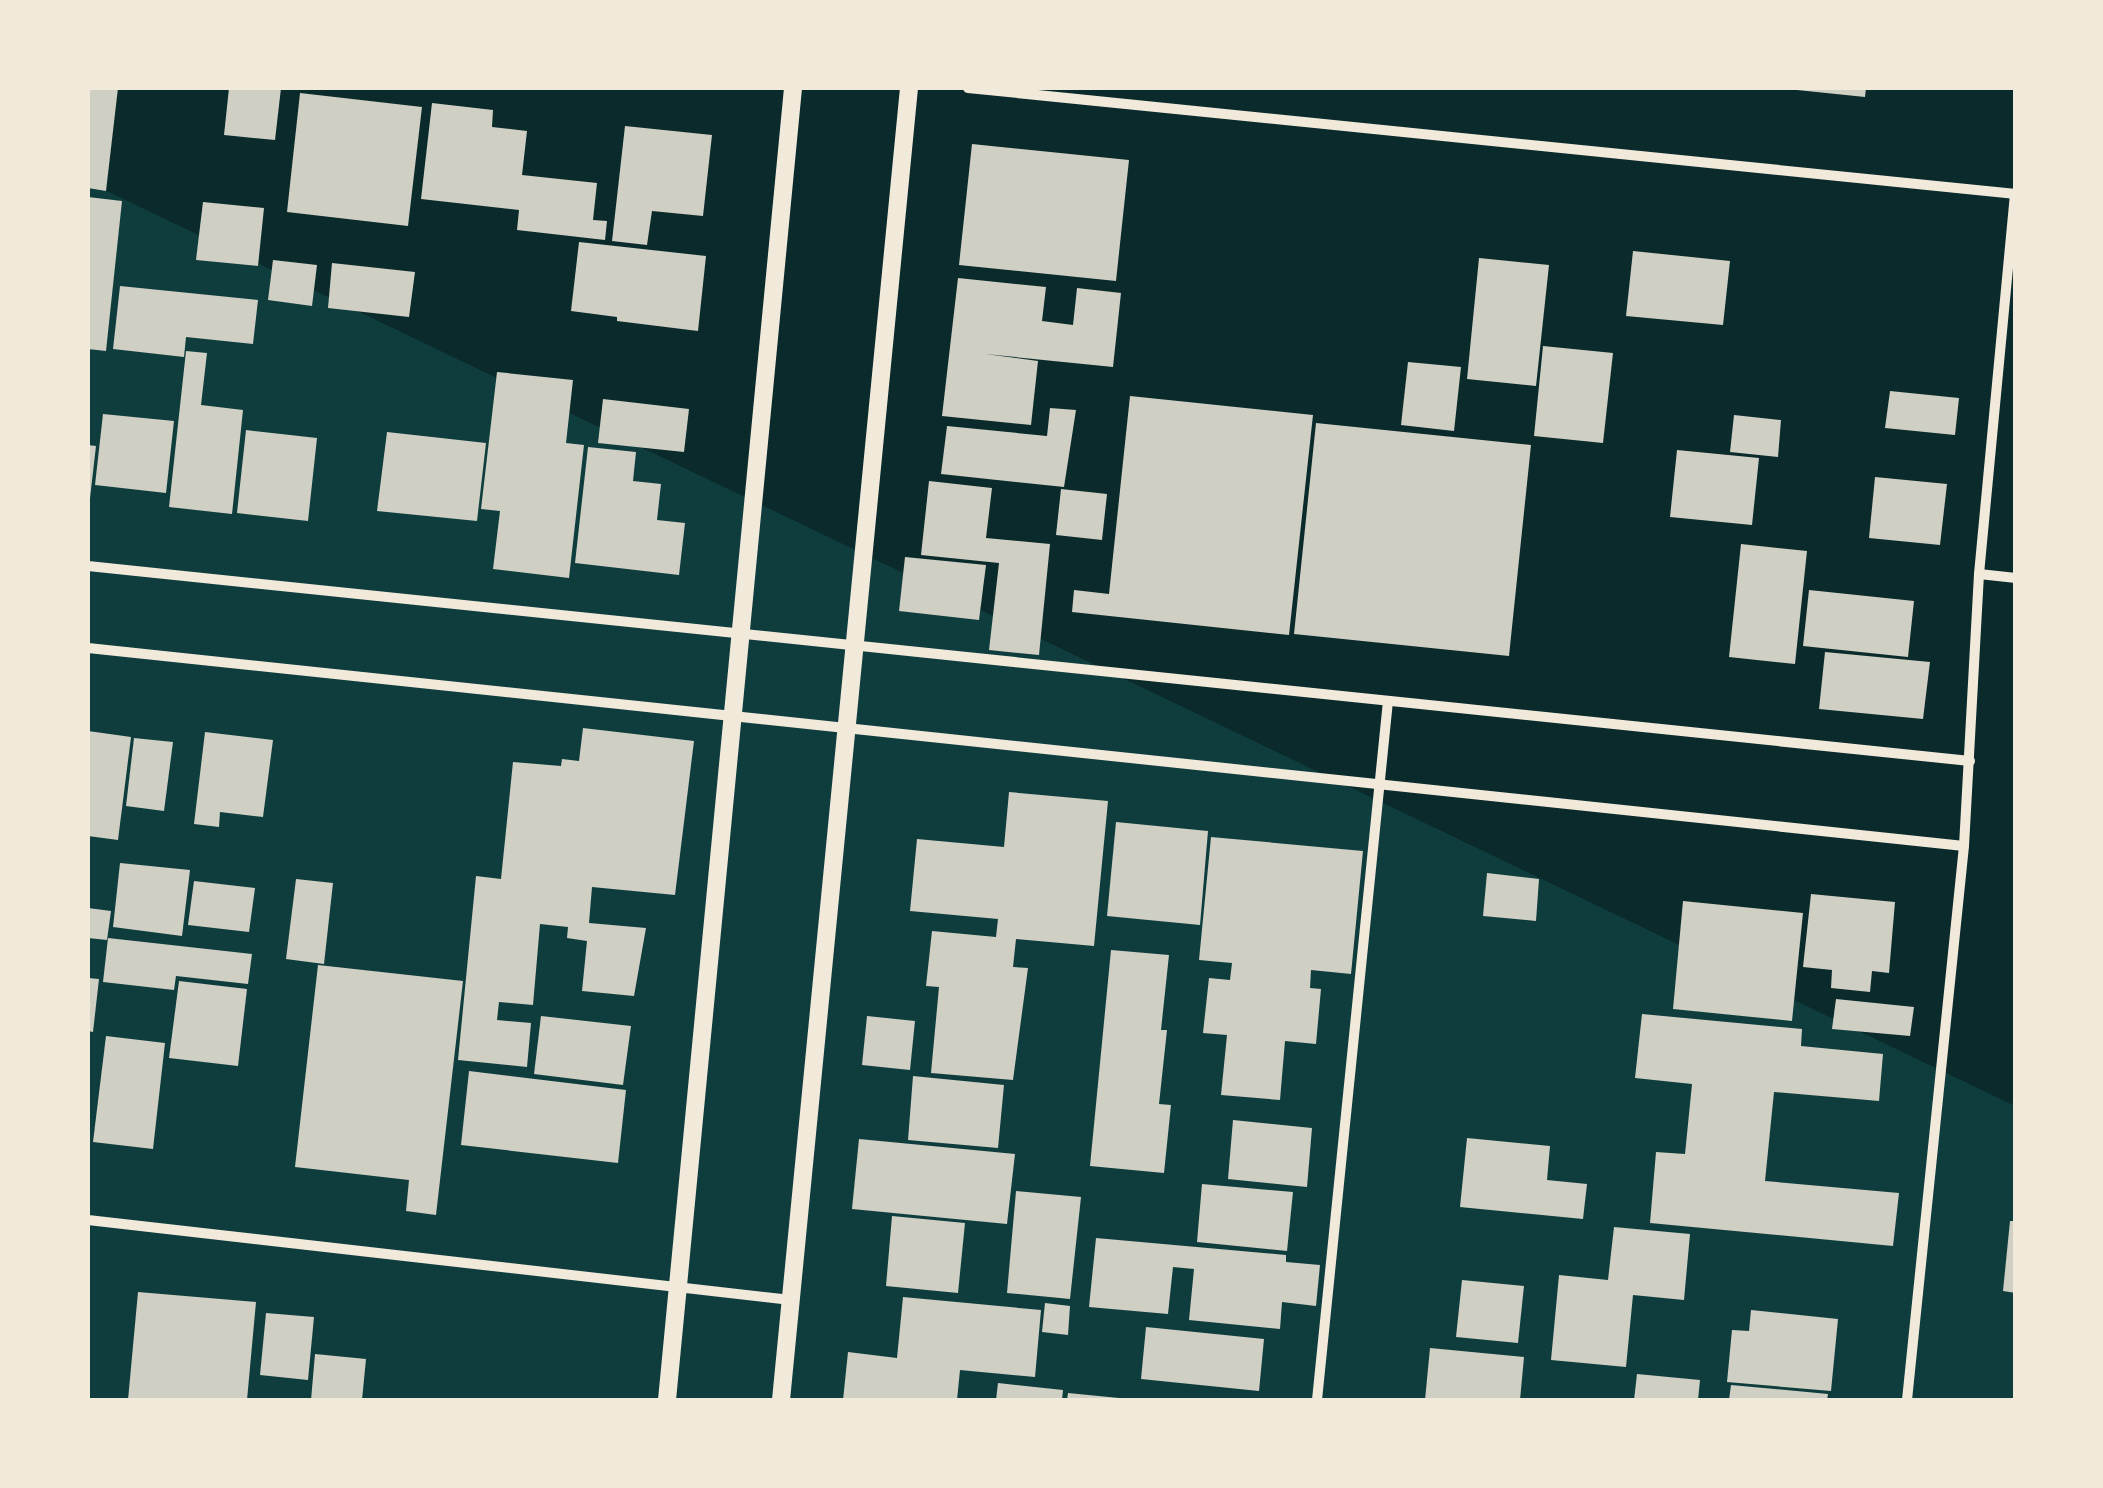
<svg xmlns="http://www.w3.org/2000/svg" width="2103" height="1488" viewBox="0 0 2103 1488" font-family="Raleway,sans-serif">
<style>
.water{fill:#0a2a2b}
.building{fill:#cfcfc3}
.lines{fill:none;stroke-linecap:round;stroke-linejoin:round}
.minor{stroke:#f1e9da;stroke-width:10}
.tertiary{stroke:#f1e9da;stroke-width:18}
</style>
<rect width="100%" height="100%" fill="#0f3d3e"/>
<path class="water" d="M88,88h1927v1018l-1927,-924z"/>
<g class="building">
<path d="M88,88h30l-12,103 -18,-3z"/>
<path d="M229,88h52l-6,52 -51,-5z"/>
<path d="M1797,88h69l-1,9 -68,-7z"/>
<path d="M300,93l122,14 -14,119 -121,-14z"/>
<path d="M432,103l61,7 -1,17 35,4 -5,44 75,8 -4,37 14,1 -2,19 -88,-10 2,-20 -98,-11z"/>
<path d="M625,126l87,9 -9,81 -51,-5 -5,34 -35,-4z"/>
<path d="M972,144l157,16 -13,121 -157,-16z"/>
<path d="M88,197l34,4 -16,150 -18,-2z"/>
<path d="M203,202l61,6 -6,58 -62,-6z"/>
<path d="M579,242l127,14 -8,75 -81,-10v-4l-46,-6z"/>
<path d="M1633,251l97,10 -7,64 -97,-9z"/>
<path d="M1479,258l70,7 -13,121 -69,-7z"/>
<path d="M273,260l44,5 -5,41 -44,-6z"/>
<path d="M332,263l83,9 -6,45 -81,-9z"/>
<path d="M958,278l88,9 -4,34 31,4 4,-37 44,5 -8,74 -128,-13 53,7 -7,64 -89,-9z"/>
<path d="M120,286l138,14 -5,44 -67,-7 -2,20 -71,-8z"/>
<path d="M1543,346l70,7 -10,90 -69,-7z"/>
<path d="M186,351l21,2 -6,52 42,5 -11,104 -63,-7z"/>
<path d="M1408,362l53,5 -7,64 -53,-6z"/>
<path d="M497,372l76,8 -7,63 18,2 -15,133 -76,-9 7,-58 -19,-2z"/>
<path d="M1890,391l69,7 -4,37 -70,-7z"/>
<path d="M1130,396l183,19 -24,220 -217,-23 2,-22 35,4z"/>
<path d="M603,399l86,10 -5,43 -86,-9z"/>
<path d="M1050,408l26,2 -12,77 -123,-13 6,-48 100,10z"/>
<path d="M103,414l71,7 -8,72 -71,-8z"/>
<path d="M1734,415l47,5 -3,37 -48,-5z"/>
<path d="M1316,423l215,22 -22,211 -215,-22z"/>
<path d="M246,430l71,8 -9,83 -71,-8z"/>
<path d="M387,432l99,11 -9,78 -100,-10z"/>
<path d="M88,445l8,1 -6,52h-2z"/>
<path d="M588,447l48,5 -3,29 28,3 -4,36 28,3 -6,52 -104,-12z"/>
<path d="M1677,450l82,8 -7,67 -82,-8z"/>
<path d="M1875,477l72,7 -7,61 -71,-7z"/>
<path d="M929,481l63,7 -6,50 64,6 -11,111 -50,-5 10,-87 -78,-8z"/>
<path d="M1061,489l46,5 -5,46 -46,-5z"/>
<path d="M1741,544l66,7 -12,113 -66,-7z"/>
<path d="M905,557l81,8 -7,55 -80,-9z"/>
<path d="M1809,590l105,11 -6,56 -105,-11z"/>
<path d="M1825,652l105,10 -7,57 -104,-10z"/>
<path d="M583,728l111,13 -19,154 -83,-8 -3,36 57,5 -12,68 -52,-5 5,-50 -20,-3 1,-11 -28,-3 -7,81 -34,-3 -2,18 34,3 -4,44 -69,-7 18,-184 25,3 12,-117 48,4 1,-7 17,2z"/>
<path d="M88,731l43,6 -13,103 -30,-4z"/>
<path d="M205,732l68,8 -10,77 -43,-5 -1,15 -25,-3z"/>
<path d="M134,738l39,4 -9,69 -38,-5z"/>
<path d="M1009,792l99,9 -14,145 -78,-7 -3,28 15,1 -15,112 -82,-7 8,-86 -13,-1 6,-55 64,6 2,-18 -88,-8 7,-72 87,8z"/>
<path d="M1116,822l92,9 -8,94 -93,-9z"/>
<path d="M1211,837l152,14 -12,123 -40,-4 -1,18 11,1 -5,55 -31,-3 -5,59 -59,-5 6,-60 -24,-2 6,-55 21,2 2,-17 -33,-3z"/>
<path d="M120,863l70,7 -8,66 -69,-9z"/>
<path d="M1487,873l52,6 -3,42 -53,-5z"/>
<path d="M296,879l37,4 -9,81 -38,-5z"/>
<path d="M194,881l61,7 -6,44 -61,-7z"/>
<path d="M1811,894l84,8 -6,71 -17,-2 -2,21 -39,-4 1,-18 -29,-3z"/>
<path d="M1683,901l120,12 -11,108 -119,-12z"/>
<path d="M88,908l23,3 -4,29 -19,-2z"/>
<path d="M108,938l144,16 -4,30 -72,-8 -2,14 -71,-8z"/>
<path d="M1111,950l58,5 -8,75h6l-8,74 12,1 -7,68 -74,-7z"/>
<path d="M318,965l145,16 -27,234 -30,-4 3,-31 -114,-13z"/>
<path d="M88,978l11,1 -6,53 -5,-1z"/>
<path d="M179,981l68,8 -9,77 -69,-8z"/>
<path d="M1836,999l78,8 -4,29 -78,-7z"/>
<path d="M1642,1014l160,15 -1,17 82,8 -4,47 -105,-9 -9,89 134,12 -6,53 -243,-23 6,-71 29,2 7,-70 -57,-6z"/>
<path d="M541,1016l90,10 -8,59 -89,-11z"/>
<path d="M867,1016l48,5 -5,49 -48,-5z"/>
<path d="M106,1036l59,7 -12,106 -60,-7z"/>
<path d="M469,1071l157,19 -8,73 -157,-18z"/>
<path d="M913,1076l91,9 -6,63 -90,-8z"/>
<path d="M1233,1120l79,8 -5,59 -79,-8z"/>
<path d="M1467,1138l83,8 -3,34 40,4 -4,35 -123,-12z"/>
<path d="M859,1139l156,15 -8,70 -155,-15z"/>
<path d="M1202,1184l91,8 -6,59 -90,-9z"/>
<path d="M1016,1191l65,6 -11,102 -63,-6z"/>
<path d="M892,1216l73,7 -7,70 -72,-7z"/>
<path d="M2010,1221h6v72l-13,-2z"/>
<path d="M1614,1227l76,7 -6,66 -51,-5 -7,72 -75,-7 8,-85 49,5z"/>
<path d="M1096,1238l190,17v7l34,3 -4,41 -34,-4 -2,27 -91,-9 5,-51 -21,-2 -5,47 -79,-7z"/>
<path d="M1462,1280l62,6 -6,57 -62,-6z"/>
<path d="M138,1292l118,10 -9,98h-119z"/>
<path d="M903,1297l138,13 -6,67 -75,-7 -3,30h-114l5,-48 49,6z"/>
<path d="M1045,1303l25,3 -2,29 -26,-3z"/>
<path d="M1751,1310l87,9 -7,72 -104,-9 5,-52 17,1z"/>
<path d="M266,1313l48,4 -6,63 -48,-5z"/>
<path d="M1146,1327l118,12 -5,52 -118,-12z"/>
<path d="M1430,1348l94,9 -4,43h-95z"/>
<path d="M315,1354l51,5 -4,41h-51z"/>
<path d="M1637,1374l63,6 -2,20h-64z"/>
<path d="M998,1383l65,7 -1,10h-66z"/>
<path d="M1731,1385l97,9 -1,6h-98z"/>
<path d="M1068,1393l51,5v2h-52z"/>
</g>
<g class="lines">
<g class="minor">
<path d="M968,88l1048,106"/>
<path d="M88,566l1882,195"/>
<path d="M1979,574l37,4"/>
<path d="M88,648l1876,198"/>
<path d="M88,1220l703,80"/>
<path d="M1317,1400l71,-699"/>
<path d="M1907,1400l57,-554 15,-272 36,-380"/>
</g>
<g class="tertiary">
<path d="M667,1400l126,-1312"/>
<path d="M781,1400l128,-1312"/>
</g>
</g>
<rect width="2103" height="1488" fill="none" stroke="#f1e9da" stroke-width="180"/>
</svg>
